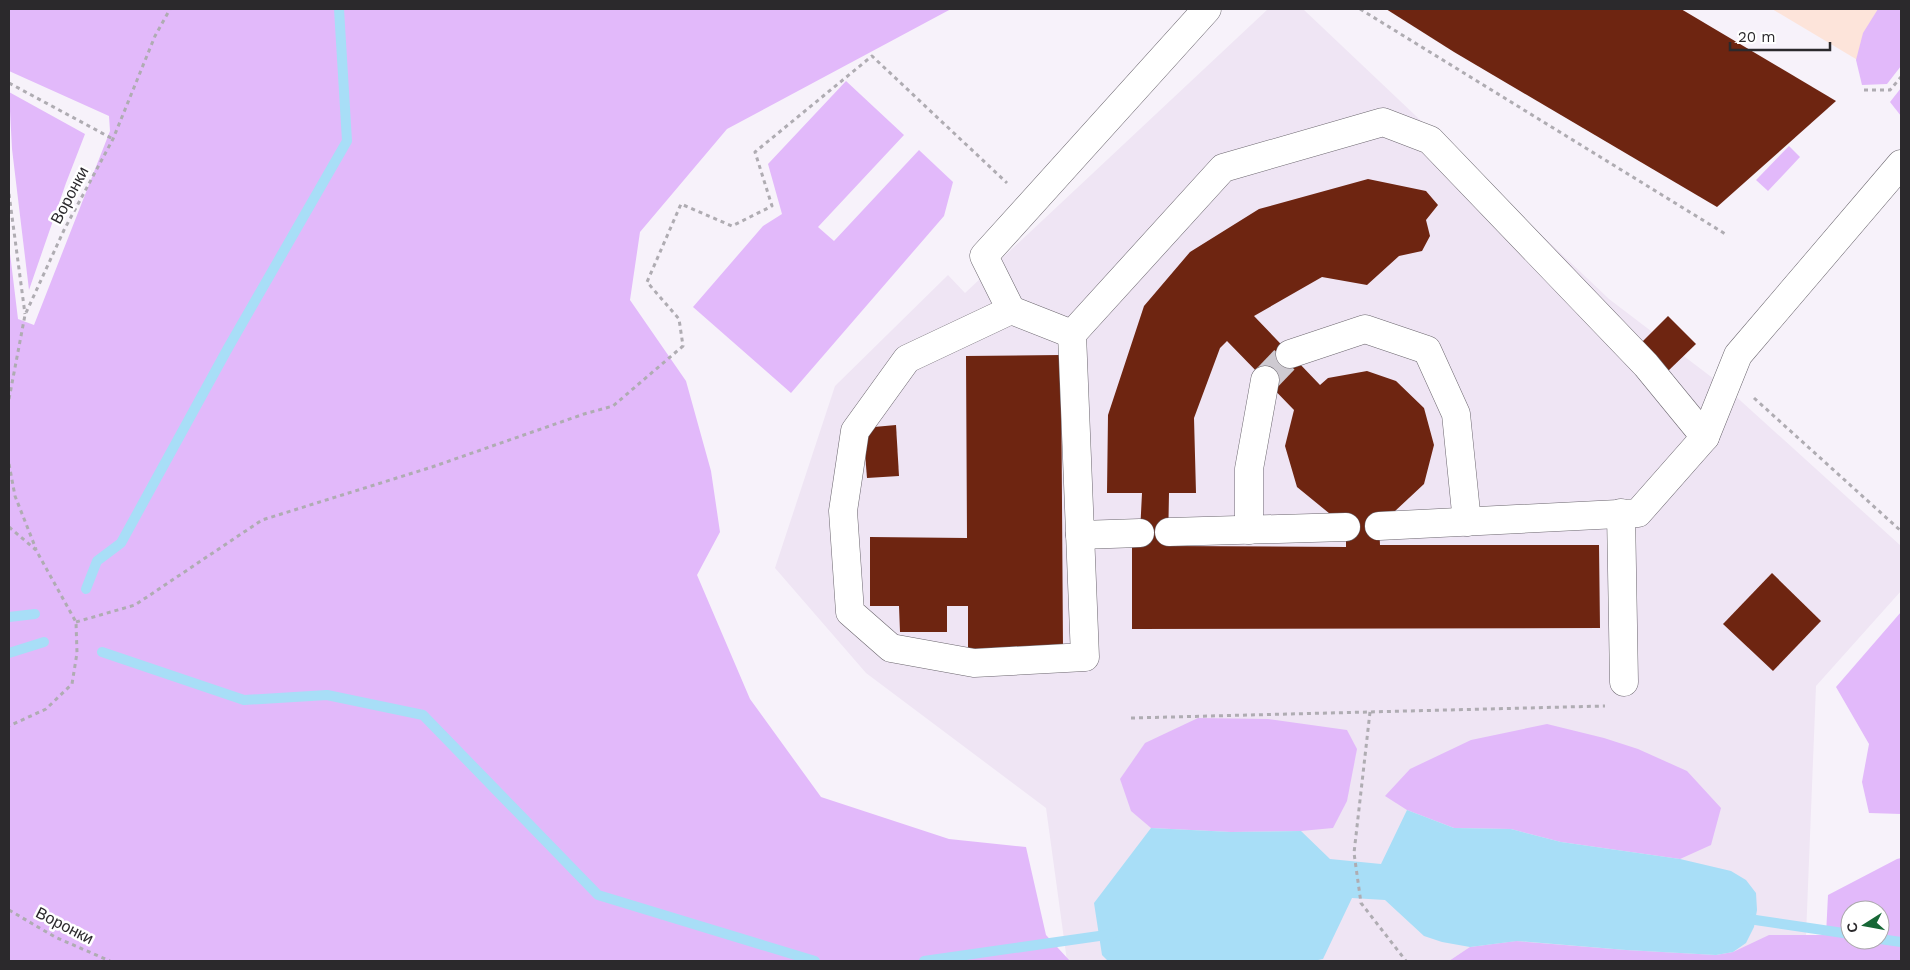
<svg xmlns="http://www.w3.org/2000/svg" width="1910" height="970" viewBox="0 0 1910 970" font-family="'Work Sans',sans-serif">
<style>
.commercial{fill:#fde4da}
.built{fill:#efe5f4}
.green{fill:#e2b9fa;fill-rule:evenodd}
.water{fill:#a8def7}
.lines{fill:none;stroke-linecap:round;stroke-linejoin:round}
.stream{stroke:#a8def7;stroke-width:10}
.building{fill:#6e2511;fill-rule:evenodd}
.minor-tunnel{stroke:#cecad1;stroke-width:28;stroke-dasharray:28 14;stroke-linecap:butt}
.minor-casing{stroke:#6b666e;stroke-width:29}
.path{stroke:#afacb2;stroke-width:3;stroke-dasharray:4 4;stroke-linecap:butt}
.minor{stroke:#fff;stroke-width:28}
.labels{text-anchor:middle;stroke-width:5;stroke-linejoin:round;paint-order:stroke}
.street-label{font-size:16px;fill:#2b292c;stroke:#fff}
</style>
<rect width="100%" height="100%" fill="#f7f2fa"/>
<path class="commercial" d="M1772,9h129l-20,65z"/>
<path class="built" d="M1268,9h35l306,290 122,93 170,154v45l-85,95 -11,275h-738l-21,-153 -180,-135 -91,-105 60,-182 113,-111 17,18z"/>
<g class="green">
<path d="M9,9h942l-224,120 -87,103 -10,68 56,81 25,90 9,61 -23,43 53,124 71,98 128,42 77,8 20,88 24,26h-1061v-716l9,74 16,6 76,-194 -1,-15 -100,-45z"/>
<path d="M1878,9h23v57l-14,18 -25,1 -6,-25 7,-27z"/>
<path d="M846,81l58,54 -86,92 16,14 85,-91 34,32 -9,34 -153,177 -98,-86 70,-81 19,-12 -14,-50z"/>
<path d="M1901,88v28l-11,-14z"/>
<path d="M9,92l76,42 -19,49 -37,107 -17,-141z"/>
<path d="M1789,146l11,11 -32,34 -12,-11z"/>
<path d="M1901,612v202l-32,-1 -7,-31 7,-38 -33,-57z"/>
<path d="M1198,718l70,1 79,11 10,19 -10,52 -14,27 -32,3 -70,1 -80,-4 -20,-17 -11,-32 25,-36z"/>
<path d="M1547,724l57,14 34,11 49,22 34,37 -10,37 -31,14 -119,-17 -50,-13 -57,-1 -47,-18 -22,-14 25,-27 61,-29z"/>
<path d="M1901,858v103h-452l21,-14 46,-6 110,9 90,5 17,-3 36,-17h57l2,-40 69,-36zM1850,910h30v30h-30z"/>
</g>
<path class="water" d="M1407,810l47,18 57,1 50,13 119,17 51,12 15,9 10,13 1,17 -3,17 -8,16 -13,9 -17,3 -90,-5 -109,-9 -47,6 -28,-5 -18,-6 -39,-36 -33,-2 -29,61 -10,2h-205l-6,-6 -8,-52 57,-75 80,4 70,-1 29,28 51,5z"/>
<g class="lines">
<g class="stream">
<path d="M86,589l11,-28 24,-18 107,-195 119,-207 -8,-132"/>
<path d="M9,617l26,-3"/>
<path d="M102,652l142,48 83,-5 96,20 175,180 217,66"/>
<path d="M9,653l35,-11"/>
<path d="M1742,918l108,16"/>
<path d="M1880,939l21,3"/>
<path d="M924,961l189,-27"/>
</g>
</g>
<g class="building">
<path d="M1386,9h295l155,92 -119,106 -263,-155z"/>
<path d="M1368,179l58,12 12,14 -12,15 4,16 -8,15 -23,5 -32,29 -45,-8 -68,39 66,69 8,-7 39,-7 29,10 28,27 10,37 -10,39 -45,42 1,19h219l1,83 -468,1v-83l8,-13 2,-40h-35l1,-78 36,-109 46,-54 69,-43zM1227,341l67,69 -9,36 12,41 49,40v20l-178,-1 1,-53h27l-2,-75 26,-70z"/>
<path d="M1668,316l28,28 -29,28 -27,-28z"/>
<path d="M1061,355l2,294 -95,1v-44h-21v26h-47l-1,-26h-29v-69l97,1 -1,-182z"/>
<path d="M896,425l3,51 -32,2 -4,-50z"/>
<path d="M1772,573l49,48 -48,50 -50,-47z"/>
</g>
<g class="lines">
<path class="minor-tunnel" d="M1265,380l25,-26"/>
<defs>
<g id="minor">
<path d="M1207,9l-223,247 27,54 61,24 151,-166 160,-46 47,18 216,225 59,72 -67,76 -259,13"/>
<path d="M1011,310l-104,49 -52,72 -12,80 7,101 41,36 83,15 111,-6 -13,-323"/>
<path d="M1290,354l75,-25 62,21 29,64 11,108"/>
<path d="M1705,437l33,-82 163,-191"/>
<path d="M1621,513l3,169"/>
<path d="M1249,530v-61l16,-89"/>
<path d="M1169,532l177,-5"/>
<path d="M1080,535l60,-2"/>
</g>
</defs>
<use href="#minor" class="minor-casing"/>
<g class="path">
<path d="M1360,9l367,226"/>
<path d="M9,83l104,56"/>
<path d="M1864,90h26l11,-13"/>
<path d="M9,194l16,120"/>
<path d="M1754,398l147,133"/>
<path d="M9,399l16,-84 39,-85 49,-91 42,-103 15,-27"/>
<path d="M9,464l6,32 21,53"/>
<path d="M9,527l27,23 40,72 1,31 -5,31 -26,25 -37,17"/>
<path d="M76,622l59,-17 127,-85 170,-53 152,-53 29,-8 70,-60 -4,-27 -32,-37 34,-78 51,22 40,-20 -17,-54 117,-96 135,127"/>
<path d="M1370,712l-16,141 7,50 45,58"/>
<path d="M1131,718l474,-12"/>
<path d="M9,910l46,27 55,24"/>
</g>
<use href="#minor" class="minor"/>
</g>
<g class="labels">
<g class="street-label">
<text transform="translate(69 195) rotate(-62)" y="6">Воронки</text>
<text transform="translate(65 925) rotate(27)" y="6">Воронки</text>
</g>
</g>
<rect width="1910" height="970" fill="none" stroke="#2b292c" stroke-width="20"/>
<g transform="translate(1865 925) rotate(259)"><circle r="24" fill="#ffffff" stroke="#aaa9ab"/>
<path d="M0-4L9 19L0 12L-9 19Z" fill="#176736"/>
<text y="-8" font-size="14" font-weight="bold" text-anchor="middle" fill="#2b292c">С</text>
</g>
<path d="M1730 42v8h100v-8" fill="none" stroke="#2b292c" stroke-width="2.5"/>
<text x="1738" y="42" font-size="15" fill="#2b292c" stroke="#ffffff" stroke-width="4" paint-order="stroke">20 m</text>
</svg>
